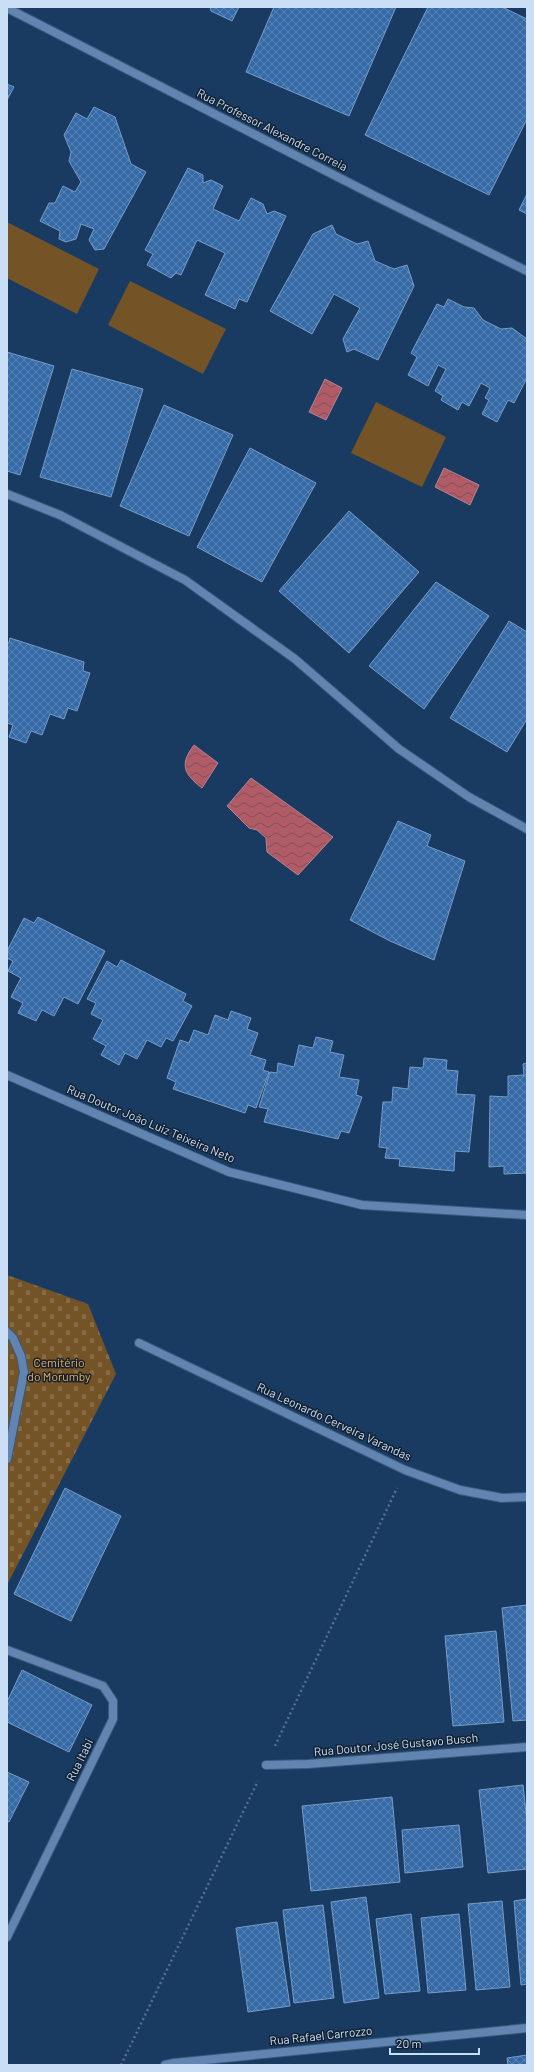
<svg xmlns="http://www.w3.org/2000/svg" width="534" height="2072" viewBox="0 0 534 2072" font-family="Barlow,sans-serif">
<style>
.cemetery{fill:url(#cemetery-stones)}
.pitch{fill:#745427}
.water{fill:url(#water-waves);stroke:#b88291}
.building{fill:url(#building-cross-hatch);stroke:#779cc8}
.lines{fill:none;stroke-linecap:round;stroke-linejoin:round}
.service-casing{stroke:#39587c;stroke-width:10}
.minor-casing{stroke:#39587c;stroke-width:10}
.path{stroke:#527091;stroke-width:2.5;stroke-dasharray:2 3;stroke-linecap:butt}
.service{stroke:#6185b0;stroke-width:8}
.minor{stroke:#6185b0;stroke-width:8}
.labels{text-anchor:middle;stroke-width:3;stroke-linejoin:round;paint-order:stroke}
.street-label{font-size:12px;fill:#cadef5;stroke:#132233}
.park-label{font-size:12px;fill:#f4ae49;stroke:#132233}
</style>
<defs>
<pattern id="cemetery-stones" width="16" height="16" patternUnits="userSpaceOnUse"><rect width="16" height="16" fill="#745427"/><path d="M2 7V4a2 2 0 0 1 4 0v3zM10 15v-3a2 2 0 0 1 4 0v3z" fill="#866c47"/></pattern>
<pattern id="water-waves" width="16" height="10" patternUnits="userSpaceOnUse"><rect width="16" height="10" fill="#b05b66"/><path d="M0 5q4-4 8 0t8 0" fill="none" stroke="#82515b"/></pattern>
<pattern id="building-cross-hatch" width="8" height="8" patternUnits="userSpaceOnUse"><rect width="8" height="8" fill="#356aa6"/><path d="M0 0l8 8M0 8l8-8" fill="none" stroke="#5a86b7"/></pattern>
</defs>
<rect width="100%" height="100%" fill="#193b61"/>
<path class="cemetery" d="M7,1275l81,29 28,70 -109,211z"/>
<g class="pitch">
<path d="M7,222l92,47 -22,45 -70,-36z"/>
<path d="M130,281l96,48 -23,45 -95,-49z"/>
<path d="M376,402l70,35 -24,50 -71,-34z"/>
</g>
<g class="water">
<path d="M325,379l17,9 -16,32 -17,-8z"/>
<path d="M444,468l35,17 -9,20 -35,-18z"/>
<path d="M194,745l24,18 -16,25c-18,-14 -23,-23 -8,-43z"/>
<path d="M251,778l82,59 -35,38 -31,-23 -1,-14 -9,-8 -8,-2 -22,-22z"/>
</g>
<g class="building">
<path d="M210,7h29l-7,14 -21,-10z"/>
<path d="M274,7h122l-47,109 -103,-44z"/>
<path d="M428,7h74l25,12v100l-38,76 -124,-60z"/>
<path d="M7,84l7,3 -7,13z"/>
<path d="M94,107l21,10 16,47 15,8 -42,77 -9,1 -6,-10 5,-11 -13,-5 -5,15 -10,3 -7,-3 1,-8 -20,-10 9,-18h6l8,-17 12,6 6,-10 -12,-21 2,-9 -7,-17 12,-22 11,6z"/>
<path d="M188,168l15,7v8l8,-3 12,6 -10,23 26,12 12,-23 12,6 4,10 7,-3 12,5 -39,86 -8,-3 -4,10 -30,-14 20,-42 -28,-13 -16,35 -5,-2 -5,5 -24,-13 6,-11 -8,-4z"/>
<path d="M527,194v20l-8,-4z"/>
<path d="M332,225l4,9 21,10 11,-3 7,20 19,8 13,-4 7,21 -36,74 -24,-11 -7,3 -4,-13 17,-31 -26,-14 -22,40 -42,-23 43,-77z"/>
<path d="M448,299l16,8 10,1 9,12 18,9 11,-1 15,11v39l-13,25 -6,-3 -11,22 -15,-8 7,-14 -4,-2 5,-10 -9,-5 -12,23 -7,-4 -4,8 -17,-10 2,-4 -8,-5 11,-22 -8,-4 -10,21 -20,-11 9,-18 -6,-4 26,-49 7,3z"/>
<path d="M7,352l47,14 -34,109 -13,-4z"/>
<path d="M72,369l71,20 -32,108 -71,-20z"/>
<path d="M164,405l69,30 -44,101 -69,-30z"/>
<path d="M250,448l66,35 -54,99 -65,-35z"/>
<path d="M349,511l70,61 -70,81 -70,-62z"/>
<path d="M436,582l53,34 -65,93 -55,-43z"/>
<path d="M509,621l18,11v87l-20,33 -57,-34z"/>
<path d="M10,638l74,24 -1,9 7,2 -13,38 -9,-3 -4,11 -14,-5 -8,21 -11,-4 -5,12 -17,-6 4,-12 -6,-2v-80h2z"/>
<path d="M398,821l33,14 -4,11 38,15 -31,99 -44,-19 -40,-21z"/>
<path d="M38,917l67,34 -27,53 -14,-7 -10,19 -12,-6 -6,11 -18,-8 5,-10 -12,-6 10,-19 -13,-7 5,-10 -6,-3v-7l17,-33 10,5z"/>
<path d="M121,960l65,34 -3,7 9,5 -19,35 -7,-3 -5,9 -14,-7 -10,19 -12,-6 -6,12 -18,-10 5,-9 -13,-7 10,-19 -12,-6 5,-11 -9,-4 20,-38 10,6z"/>
<path d="M231,1011l20,7 -4,11 11,4 -8,22 16,5 -3,10 6,2 -13,36 -8,-3 -3,8 -72,-24 3,-7 -9,-4 13,-38 9,3 5,-13 14,5 7,-20 13,5z"/>
<path d="M316,1037l17,4 -3,11 14,3 -5,22 20,3 -3,15 6,2 -13,36 -8,-2 -3,8 -74,-17 4,-13 -9,-2 11,-35 7,1 1,-10 16,4 5,-22 14,3z"/>
<path d="M424,1058l23,2 -1,10 12,1 -2,23 19,1 -6,57 -14,-1 -1,20 -55,-5 1,-7 -15,-1 2,-10 -8,-1 4,-45h9l1,-15 15,2 2,-22 13,1z"/>
<path d="M527,1063v110l-23,1v-8l-15,1 1,-71 18,1v-21l16,-1 -1,-11z"/>
<path d="M65,1488l56,28 -50,105 -57,-27z"/>
<path d="M527,1605v115l-14,1 -11,-113z"/>
<path d="M496,1631l8,91 -51,4 -8,-90z"/>
<path d="M22,1670l70,35 -23,47 -62,-30v-20z"/>
<path d="M7,1772l22,10 -20,40 -2,-1z"/>
<path d="M523,1785l4,37v47l-39,4 -9,-83z"/>
<path d="M392,1797l8,85 -89,9 -9,-85z"/>
<path d="M459,1825l4,42 -58,6 -3,-43z"/>
<path d="M366,1897l13,101 -35,5 -13,-101z"/>
<path d="M527,1899v85l-6,1 -7,-84z"/>
<path d="M502,1901l8,86 -34,3 -8,-86z"/>
<path d="M323,1905l11,93 -40,5 -11,-93z"/>
<path d="M411,1914l9,77 -35,3 -9,-75z"/>
<path d="M459,1914l7,76 -38,3 -7,-75z"/>
<path d="M277,1922l13,84 -42,6 -12,-84z"/>
<path d="M527,2055v10h-19l-1,-7z"/>
</g>
<g class="lines">
<defs>
<path id="service" d="M7,1332l6,6 8,18 3,16 -17,87"/>
<g id="minor">
<path d="M7,8l370,189 150,74"/>
<path d="M7,494l53,21 125,65 110,79 104,90 70,48 58,32"/>
<path d="M7,1075l222,97 133,33 165,10"/>
<path d="M139,1343l266,127 55,20 42,8 25,-1"/>
<path d="M7,1650l96,36 10,15v18l-106,218"/>
<path d="M266,1765l42,-1 219,-17"/>
<path d="M165,2065l9,-2 353,-35"/>
</g>
</defs>
<use href="#service" class="service-casing"/>
<use href="#minor" class="minor-casing"/>
<g class="path">
<path d="M275,1746l122,-258"/>
<path d="M121,2065l137,-284"/>
</g>
<use href="#service" class="service"/>
<use href="#minor" class="minor"/>
</g>
<g class="labels">
<g class="street-label">
<text transform="translate(272 130) rotate(27)" y="4">Rua Professor Alexandre Correia</text>
<text transform="translate(151 1124) rotate(23)" y="4">Rua Doutor João Luiz Teixeira Neto</text>
<text transform="translate(334 1422) rotate(25)" y="4">Rua Leonardo Cerveira Varandas</text>
<text transform="translate(396 1745) rotate(-5)" y="4">Rua Doutor José Gustavo Busch</text>
<text transform="translate(80 1760) rotate(-64)" y="4">Rua Itabi</text>
<text transform="translate(321 2036) rotate(-6)" y="4">Rua Rafael Carrozzo</text>
</g>
<g class="park-label">
<text x="59" y="1367">Cemitério<tspan x="59" dy="14">do Morumby</tspan></text>
</g>
</g>
<rect width="534" height="2072" fill="none" stroke="#cadef5" stroke-width="16"/>
<path d="M390 2048v6h89v-6" fill="none" stroke="#cadef5" stroke-width="2"/>
<text x="396" y="2048" font-size="12" fill="#cadef5" stroke="#132233" stroke-width="3" paint-order="stroke">20 m</text>
</svg>
